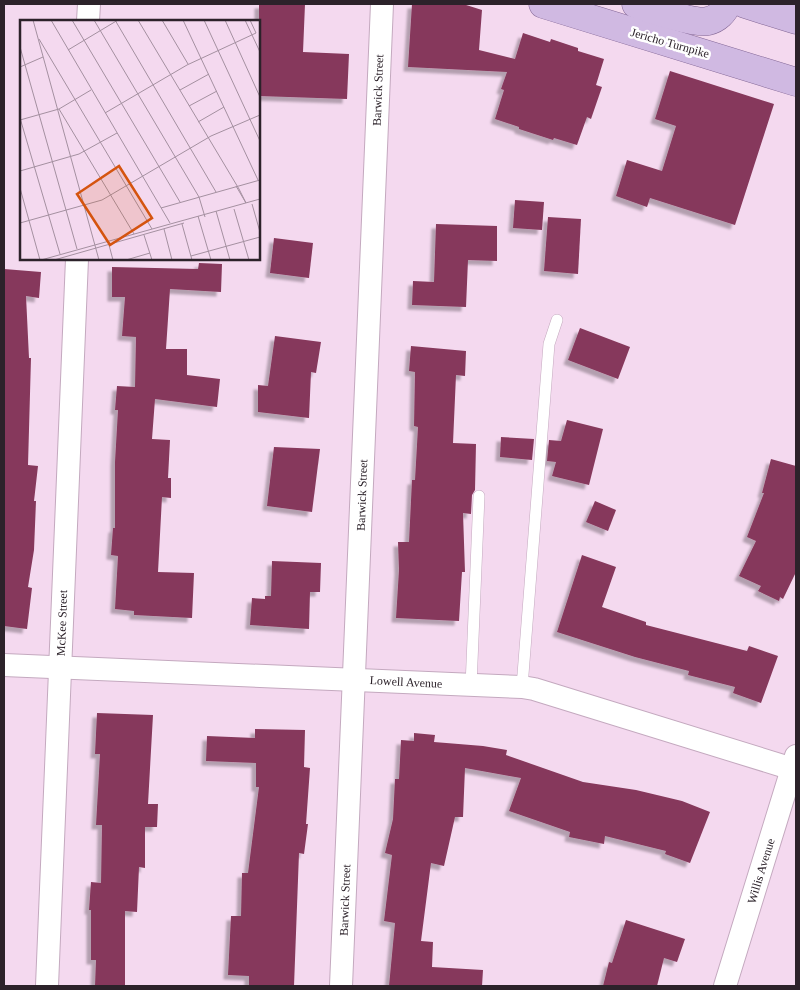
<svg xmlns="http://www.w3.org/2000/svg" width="800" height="990" viewBox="0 0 800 990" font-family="'Times New Roman',serif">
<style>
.building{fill:#86385b;filter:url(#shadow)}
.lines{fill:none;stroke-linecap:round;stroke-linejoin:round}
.service-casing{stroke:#c4a9bf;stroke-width:12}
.minor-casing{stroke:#c4a9bf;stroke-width:24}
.primary-casing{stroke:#826695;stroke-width:29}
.service{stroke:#fff;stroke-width:11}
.minor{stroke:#fff;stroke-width:22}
.primary{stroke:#d0b9e2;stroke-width:28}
.labels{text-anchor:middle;stroke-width:5;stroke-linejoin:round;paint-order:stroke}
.street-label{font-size:12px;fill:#2c222a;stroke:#fff}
.inset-road{fill:none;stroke:#a490a0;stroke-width:1}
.view{fill:#d5540f;fill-opacity:0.15;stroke:#d5540f;stroke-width:2.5}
.inset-edge{fill:none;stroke:#2c222a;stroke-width:2.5}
</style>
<defs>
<filter id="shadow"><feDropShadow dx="-4.5" dy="4.5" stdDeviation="1" flood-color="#0004"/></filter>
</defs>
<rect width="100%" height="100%" fill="#f4d9ef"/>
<g class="building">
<path d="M259,4h46l-2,48 46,2 -2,45 -88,-3z"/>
<path d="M412,4h51l19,6 -3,40 36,9 8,-26 27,9 1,-3 27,9v3l26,8 -8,26 6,2 -11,32 -4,-2 -10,28 -23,-7 -1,2 -34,-11v-2l-24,-8 9,-29 -3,-1 6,-17 -99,-5z"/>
<path d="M670,71l104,33 -39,121 -85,-27 -3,9 -31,-11 11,-36 35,11 14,-45 -21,-7z"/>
<path d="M515,200l29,2 -2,28 -29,-2z"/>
<path d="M548,217l33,2 -3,55 -34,-3z"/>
<path d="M436,224l61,2v35l-29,-1 -2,47 -54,-2 1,-24 21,1z"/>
<path d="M274,238l39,5 -4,35 -39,-5z"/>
<path d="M199,263l23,1 -1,28 -51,-3 -4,60h21v26l33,4 -3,28 -62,-8 -3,40 18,1 -2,38h3v20l-9,-1 -4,75 36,1 -2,45 -58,-3v-4l-19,-2 3,-53 -7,-1 2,-27h2v-66l3,-52h-3l2,-24 18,1 1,-50 -14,-1 3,-39h-13v-30l86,2z"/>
<path d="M4,269l37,3 -2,26 -13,-2 3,62h2l-3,107 10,1 -4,35h2l-2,49 -6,37 4,1 -5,41 -23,-3z"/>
<path d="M580,328l50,19 -12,32 -50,-19z"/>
<path d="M275,336l46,6 -5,31 -5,-1 -2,46 -51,-6v-27l10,1z"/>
<path d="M411,346l55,5 -1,25 -9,-1 -3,68 23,1 -1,46 -3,5 -1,19 -8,-1 2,59h-3l-3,49 -63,-3 3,-48 -1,-28h11l3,-62h3l3,-53 -4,-1 1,-54 -6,-1z"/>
<path d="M567,420l36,9 -14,56 -37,-9 4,-14 -9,-1 2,-21 12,1z"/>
<path d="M501,437l33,2 -2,21 -32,-3z"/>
<path d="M274,447l46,2 -8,63 -45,-6z"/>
<path d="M771,459l25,7v106l-13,27 -3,-2 -1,4 -21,-10 3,-5 -22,-10 17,-35 -9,-4 17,-44h-2z"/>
<path d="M595,501l21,9 -8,21 -22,-9z"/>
<path d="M582,555l34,12 -14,40 44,15v3l101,26 2,-5 29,10 -17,47 -28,-10 2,-6 -47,-12 1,-4 -54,-14 -78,-25z"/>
<path d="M272,561l49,2 -1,29h-10l-1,37 -59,-4 2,-27 13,1v-3h6z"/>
<path d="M97,713l56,2 -5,89h10l-1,23h-12v41l-6,-1 -2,45 -12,-1v75h-30l1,-26h-5v-50h-2l2,-28 10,1 1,-58h-6l4,-71h-5z"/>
<path d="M255,729l50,1 -1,37 6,1 -4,56h2l-4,30 -5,-1 -5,133h-45v-10l-21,-1 3,-59h10l1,-43h6l11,-86h-3v-24l-50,-2 1,-25 48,2z"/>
<path d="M414,733l21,2 -1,7 49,4 24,4 -1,5 77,27 53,8 46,11 28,11 -20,51 -25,-9 1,-3 -61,-15 -1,8 -35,-7 1,-5 -61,-21 12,-33 -56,-10 -2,49h-8l-11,49 -13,-3 -10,78 12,1 -1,25 51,3 -1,16h-93l6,-63 -11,-2 8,-66 -7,-2 8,-34 2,-40h4l2,-39 13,1z"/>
<path d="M626,920l59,19 -8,23 -13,-4 -7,28h-54l6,-24 3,1z"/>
</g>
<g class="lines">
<defs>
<g id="service">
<path d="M471,686l8,-190"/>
<path d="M522,687l27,-343 8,-24"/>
</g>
<g id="minor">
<path d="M88,21l1,-17"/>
<path d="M4,665l518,22 12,2 262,81"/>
<path d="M47,986l30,-727"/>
<path d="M341,986l41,-982"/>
<path d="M725,986l71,-230"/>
</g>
<g id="primary">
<path d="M543,4l253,78"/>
<path d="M636,4c15,5 58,20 72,17 9,-2 16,-9 19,-17"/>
<path d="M745,4l51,16"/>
</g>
</defs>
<use href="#service" class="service-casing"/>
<use href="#minor" class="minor-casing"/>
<use href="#primary" class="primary-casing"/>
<use href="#service" class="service"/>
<use href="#minor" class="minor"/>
<use href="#primary" class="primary"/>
</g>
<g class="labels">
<g class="street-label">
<text transform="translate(670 43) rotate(16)" y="4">Jericho Turnpike</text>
<text transform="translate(378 90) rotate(-88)" y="4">Barwick Street</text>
<text transform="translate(362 495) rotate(-88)" y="4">Barwick Street</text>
<text transform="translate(62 623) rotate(-88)" y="4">McKee Street</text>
<text transform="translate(406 682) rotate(3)" y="4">Lowell Avenue</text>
<text transform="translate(761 871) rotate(-73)" y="4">Willis Avenue</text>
<text transform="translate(345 900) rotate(-88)" y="4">Barwick Street</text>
</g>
</g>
<g transform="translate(20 20)">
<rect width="240" height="240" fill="#f4d9ef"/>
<path class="inset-road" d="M13,0l66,240M31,0l119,203M52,0l108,182M74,0l105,177 6,20M95,0l101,172M118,0l101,169 7,14 -10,-17M142,0l26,44M163,0l75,160M184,0l56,121M205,0l35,77M225,0l15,32M19,19l113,190M0,27l57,202M48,30l50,-30M0,47l23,-10M160,70l29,-16M169,86l28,-15M39,89l75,125M85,93l82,-48 69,-32 -6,-13M0,98l40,136M0,100l39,-11 32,-19M178,102l26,-15M0,151l59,-17 38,-21M0,168l20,72M232,184l8,28M141,188l99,-28M214,189l15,51M196,191l14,49M178,196l13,44M0,203l82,-23 109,-64 49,-21M162,204l10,36M144,209l8,31M124,215l8,25M89,225l4,15M171,236l69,-19M21,240l219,-61M34,240l130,-37M106,240l24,-7"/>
<path class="view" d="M99,146l33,52 -42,27 -33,-51z"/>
<rect width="240" height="240" class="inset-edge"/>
</g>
<rect width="800" height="990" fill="none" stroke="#2c222a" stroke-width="10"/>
</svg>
